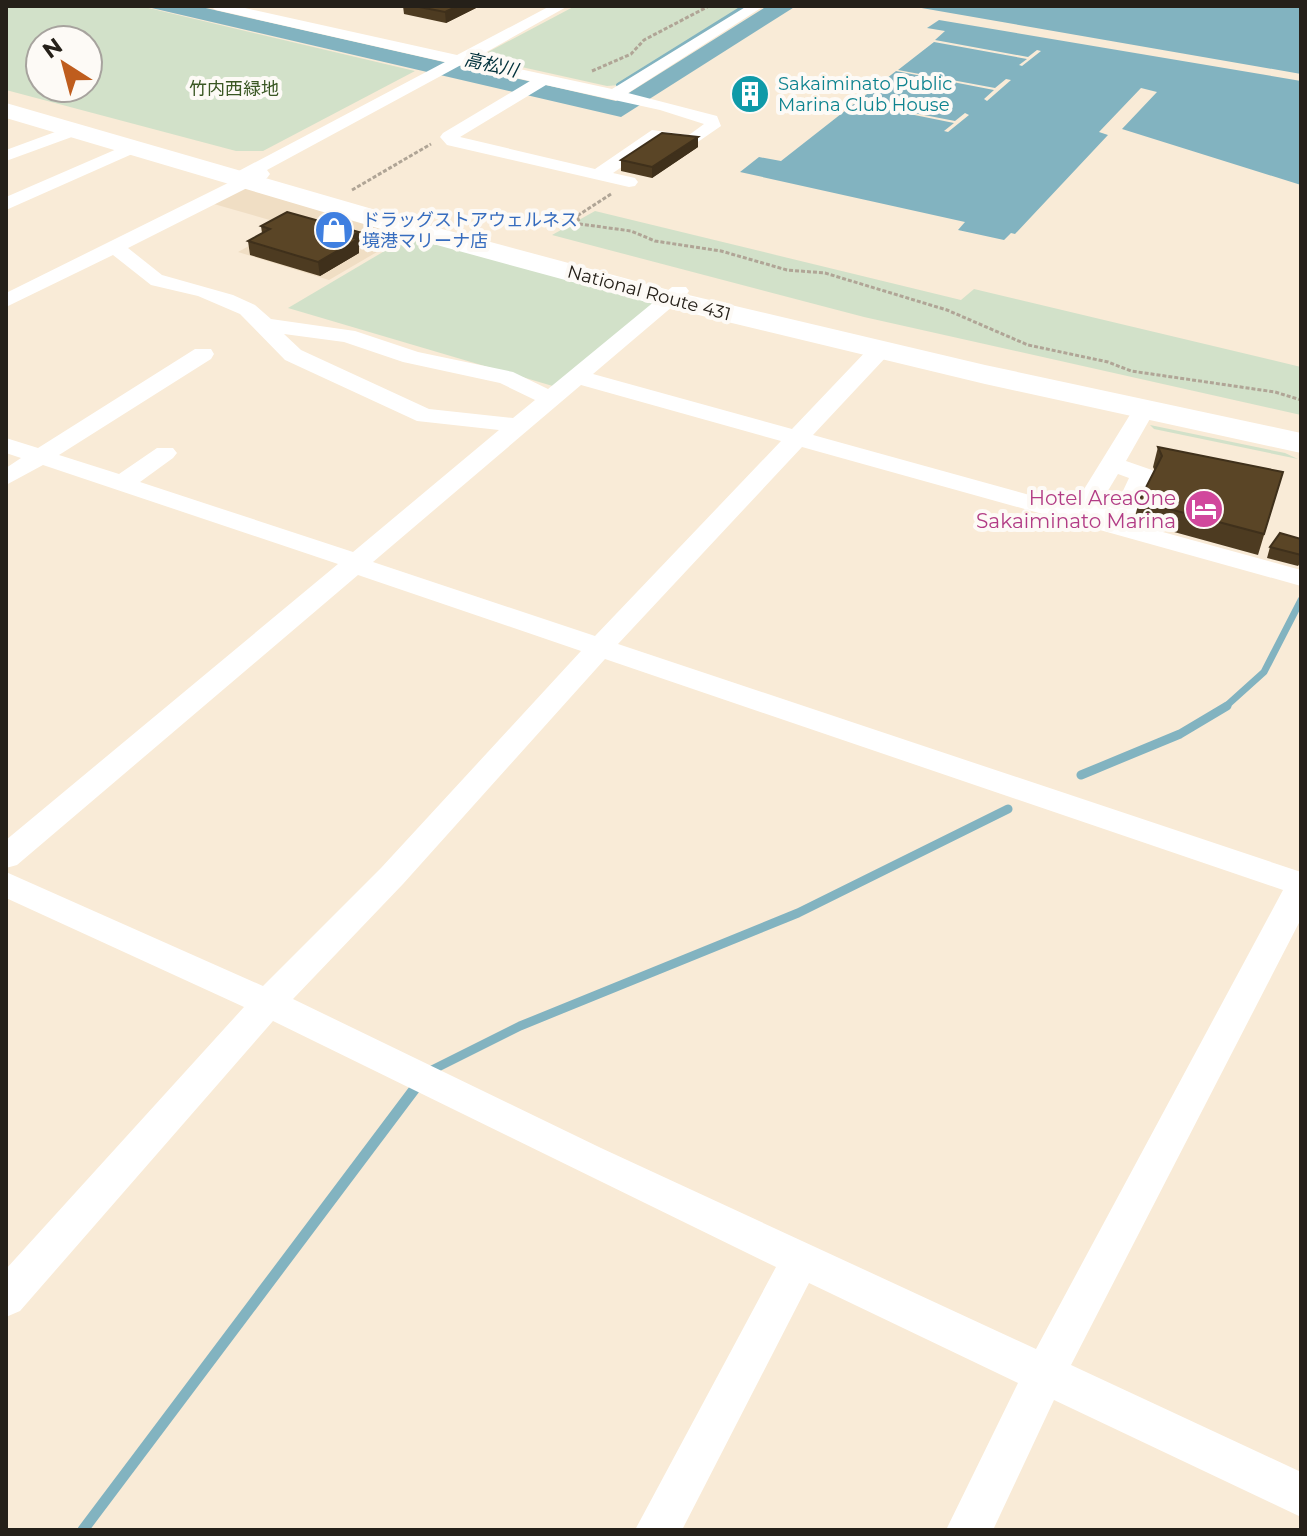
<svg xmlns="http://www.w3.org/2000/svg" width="1307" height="1536" viewBox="0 0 1307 1536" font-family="Montserrat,'Noto Sans JP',sans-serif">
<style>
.built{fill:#f0dec4}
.green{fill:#d2e1c9;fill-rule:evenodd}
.water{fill:#82b3c0}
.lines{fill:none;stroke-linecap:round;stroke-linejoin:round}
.stream-far3{stroke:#82b3c0;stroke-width:4}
.stream-far2{stroke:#82b3c0;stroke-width:7}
.stream-far1{stroke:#82b3c0;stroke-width:9}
.stream{stroke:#82b3c0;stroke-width:11}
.path{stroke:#b0a596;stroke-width:3;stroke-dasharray:4 2;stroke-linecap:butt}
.minor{fill:#fff;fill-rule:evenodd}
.highway{fill:#fff;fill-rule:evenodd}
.wall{fill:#4d3b21}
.shaded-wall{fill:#3f301b}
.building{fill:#5a4526;stroke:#3f301b;stroke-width:2}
.labels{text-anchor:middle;stroke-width:8;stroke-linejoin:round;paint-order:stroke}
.far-water-label{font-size:18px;font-style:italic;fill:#01313b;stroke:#fdfaf6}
.far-culture-label{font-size:18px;fill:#0d838f;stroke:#fdfaf6;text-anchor:start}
.far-park-label{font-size:18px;fill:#3a5723;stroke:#fdfaf6}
.far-shop-label{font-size:18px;fill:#366cbe;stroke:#fdfaf6;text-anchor:start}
.far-street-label{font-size:18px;fill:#252019;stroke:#fdfaf6}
.hotel-label{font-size:20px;fill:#b23c85;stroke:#fdfaf6;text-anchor:end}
</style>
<rect width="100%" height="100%" fill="#f9ebd7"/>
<path class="built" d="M242,187l164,48 -77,45 -91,-28 49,-27 -80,-23z"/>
<g class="green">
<path d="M6,6h134l275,65 -152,80h-27l-230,-61zM40,40h48v48h-48z"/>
<path d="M575,6h174l-129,79 -13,1 -113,-25 -6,-9z"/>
<path d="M595,211l366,89 13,-11 327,78v48l-437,-98 -312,-82z"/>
<path d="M410,236l245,67 -99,84 -268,-79z"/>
<path d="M1150,425l135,28 13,6 -144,-30z"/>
</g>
<g class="water">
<path d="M143,6h54l419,95 151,-95h29l-175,111z"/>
<path d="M910,6h391v68z"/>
<path d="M939,20l362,61v104l-179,-56 35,-37 -16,-4 -42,44 9,3 -93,99 -4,-1 -7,7 -46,-10 7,-8 -225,-50 19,-15 22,4 74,-58 99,20 -10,8 4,1 21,-17 -4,-2 -10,8 -98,-19 39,-31 98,19 -10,9 3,2 24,-21 -5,-1 -11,9 -97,-18 36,-28 93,17 -8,6 3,1 19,-15 -4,-1 -9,7 -93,-17 10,-9 -18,-3z"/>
</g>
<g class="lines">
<path class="stream-far3" d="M618,85l127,-79"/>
<path class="stream-far2" d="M1224,708l40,-36 37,-72"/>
<g class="stream-far1">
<path d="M1081,775l99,-41 47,-28"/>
<path d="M428,1072l92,-46 278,-113 210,-104"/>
</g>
<path class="stream" d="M83,1530l336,-447"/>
<g class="path">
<path d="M592,71l39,-17 13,-14 65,-34"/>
<path d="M352,190l79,-46"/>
<path d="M611,194l-34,22 3,8 51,7 24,10 66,10 66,19 38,3 122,37 81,35 80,17 23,9 144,21 26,8"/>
</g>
<g class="minor">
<path d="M209,6h27l221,49 93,-49h18l-94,53 138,30 135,-83h17l-136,87 89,23 4,10 -29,20 -31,-6 -48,33 22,5 3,4 -3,4 -6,1 -182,-42 -7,-8 3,-4 87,-52 -69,-16 -194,105 3,4 -3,4 -139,70 34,27 71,20 22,10 16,14 84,12 63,21 95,20 35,17 124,-102h14l3,4 -3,4 -93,79 199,55 79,-83h16l3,5 -3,5 -74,79 260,72 63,-102h16l3,5 -29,51 26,9 3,5 -25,48 171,47v16l-499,-139 -184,197 683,228v47l-230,446 230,107v45l-247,-117 -61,130h-47l72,-147 -209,-100 -127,247h-47l141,-263 -503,-246 -253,290 -14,6v-48l238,-262 -238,-109v-26l257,114 118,-118 200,-217 -223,-76 -341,290 -11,3v-28l332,-276 -295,-99 -37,20v-17l15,-10 -15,-5v-15l32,10 157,-99h16l3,5 -3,5 -152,96 60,19 38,-26h16l4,5 -4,5 -33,24 213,70 146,-122 -82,-9 -132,-61 -45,-46 -42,-18 -47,-11 -38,-30 -107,52v-14l226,-112 -2,-3 3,-4 212,-112 -229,-52zM546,85l114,25 44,14 -15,11 -37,-5 -57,39 -135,-32zM284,334l60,8 59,20 97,21 35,17 -22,18 -84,-9 -128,-59zM581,385l200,56 -186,195 -222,-74zM1118,474l11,4 -14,30 -15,-4zM605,659l678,231 -247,459 -435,-201 -308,-149 110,-115z"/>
<path d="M74,125l9,5 -3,4 -74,27v-11z"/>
<path d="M133,142l6,1 3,4 -3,4 -133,59v-13z"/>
</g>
<path class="highway" d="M6,103l425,123 249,67 305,72 316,68v20l-316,-69 -324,-78 -250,-68 -405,-120z"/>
</g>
<g class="wall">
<path d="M403,6h77l-34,17 -42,-9z"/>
<path d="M698,147l-46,31 -31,-7v-11z"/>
<path d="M261,226l99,20 -1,1v6l-39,23 -70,-21 -2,-14 14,-8z"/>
<path d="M1158,447l125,25 -25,83 -124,-34 5,-20 16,-30 -2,-4z"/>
<path d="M1301,539v23l-3,4 -31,-8 3,-11z"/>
</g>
<g class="shaded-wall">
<path d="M458,6h22l-34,17 -1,-11z"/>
<path d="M698,137v10l-46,31v-11z"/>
<path d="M359,232l1,14 -1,1v6l-39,23 -2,-14 32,-25z"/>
</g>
<g class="building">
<path d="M414,6h44l-13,6z"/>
<path d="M662,133l36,4 -46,30 -31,-7z"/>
<path d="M287,212l72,20 -9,5 8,2 -40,23 -70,-21 22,-12 -9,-3z"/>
<path d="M1158,447l125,25 -19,62 -125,-33 23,-45z"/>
<path d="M1280,533l21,6v16l-31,-8z"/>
</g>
<defs>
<symbol id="building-disc" viewBox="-11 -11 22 22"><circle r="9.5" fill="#0f9aa8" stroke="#fdfaf6"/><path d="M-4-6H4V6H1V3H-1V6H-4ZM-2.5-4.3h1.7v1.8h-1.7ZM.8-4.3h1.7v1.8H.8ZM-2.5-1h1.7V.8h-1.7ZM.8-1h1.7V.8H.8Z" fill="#fff"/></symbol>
<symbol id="shop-disc" viewBox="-11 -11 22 22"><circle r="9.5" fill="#3f7fe0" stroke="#fdfaf6"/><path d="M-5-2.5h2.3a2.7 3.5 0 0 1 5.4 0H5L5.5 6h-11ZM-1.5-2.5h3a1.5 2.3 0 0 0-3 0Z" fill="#fff"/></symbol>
<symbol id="hotel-disc" viewBox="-11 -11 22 22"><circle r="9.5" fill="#d1479c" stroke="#fdfaf6"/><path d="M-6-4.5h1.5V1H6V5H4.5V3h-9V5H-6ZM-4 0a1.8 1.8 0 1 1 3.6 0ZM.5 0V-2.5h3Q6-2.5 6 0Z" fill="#fff"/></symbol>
</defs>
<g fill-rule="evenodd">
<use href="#building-disc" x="728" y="72" width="44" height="44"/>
<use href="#shop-disc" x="312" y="208" width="44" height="44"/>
<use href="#hotel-disc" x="1182" y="487" width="44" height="44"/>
</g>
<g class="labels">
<g class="far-water-label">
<text transform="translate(491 65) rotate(13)" y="6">高松川</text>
</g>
<g class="far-culture-label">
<text x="778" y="90">Sakaiminato Public<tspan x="778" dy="21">Marina Club House</tspan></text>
</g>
<g class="far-park-label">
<text x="234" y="95">竹内西緑地</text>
</g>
<g class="far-shop-label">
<text x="362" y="226">ドラッグストアウェルネス<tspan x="362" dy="21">境港マリーナ店</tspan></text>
</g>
<g class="far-street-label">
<text transform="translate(649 293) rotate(15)" y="6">National Route 431</text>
</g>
<g class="hotel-label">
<text x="1176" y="505">Hotel AreaOne<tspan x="1176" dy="23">Sakaiminato Marina</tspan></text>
</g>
</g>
<rect width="1307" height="1536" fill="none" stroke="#252019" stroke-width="16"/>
<g transform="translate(64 64) rotate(324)"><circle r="38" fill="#fdfaf6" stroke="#a7a39e" stroke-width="2"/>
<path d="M0-6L14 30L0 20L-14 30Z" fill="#bf5d1e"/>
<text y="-12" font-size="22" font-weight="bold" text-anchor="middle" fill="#252019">N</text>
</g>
</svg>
